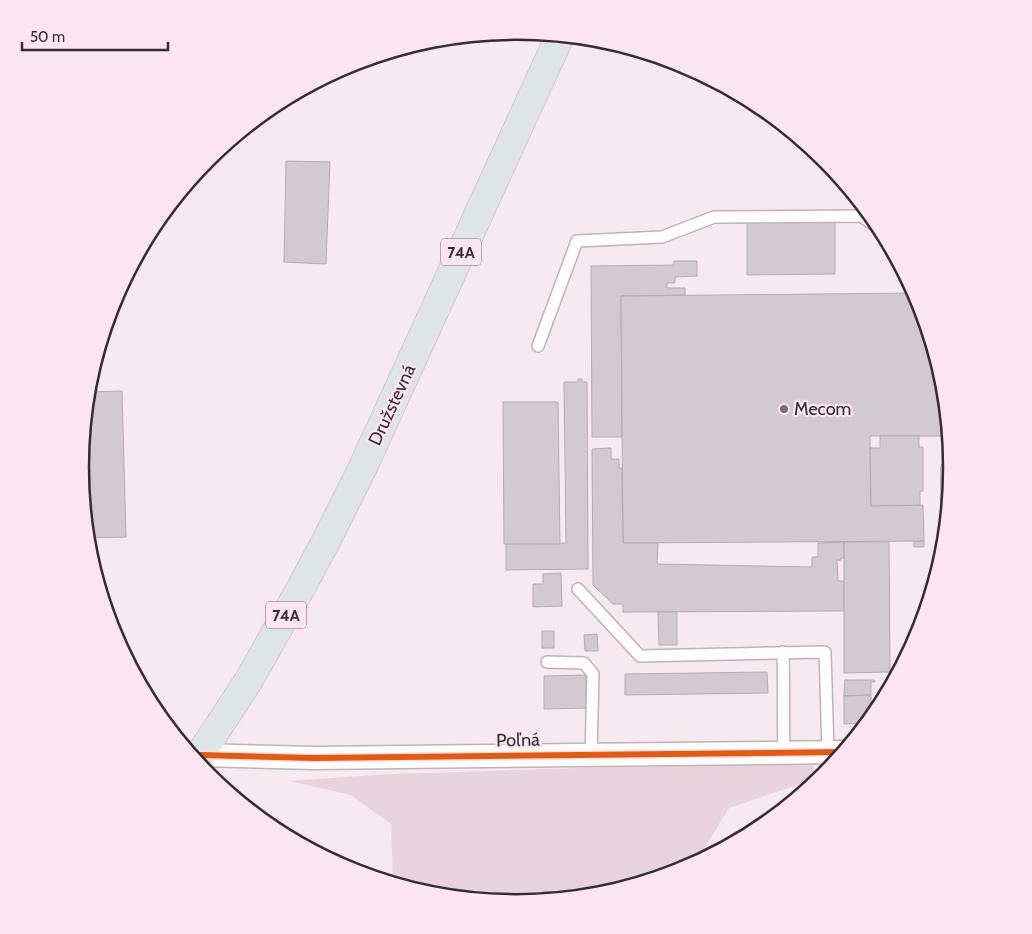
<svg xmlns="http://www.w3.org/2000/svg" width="1032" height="934" viewBox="0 0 1032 934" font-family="Cabin,sans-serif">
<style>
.green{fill:#e8d3dd}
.building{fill:#d3cacf;stroke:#b4abaf}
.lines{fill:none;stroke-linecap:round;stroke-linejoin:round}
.service-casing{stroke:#bdb4b8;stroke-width:14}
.minor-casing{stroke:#bdb4b8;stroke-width:25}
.primary-casing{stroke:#cfcacc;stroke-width:30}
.service{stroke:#fefcfd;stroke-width:11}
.minor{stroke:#fefcfd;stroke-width:22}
.primary{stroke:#dee5e7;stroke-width:28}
.cycleway-casing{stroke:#fbe5f0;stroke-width:9}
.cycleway{stroke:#e8590c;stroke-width:6}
.poi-dot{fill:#796f74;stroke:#fbe5f0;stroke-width:2}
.labels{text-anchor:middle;stroke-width:4.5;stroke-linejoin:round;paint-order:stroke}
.shield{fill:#fbe5f0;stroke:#70646a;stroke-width:1}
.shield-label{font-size:16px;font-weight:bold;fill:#352d31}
.street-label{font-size:18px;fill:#352d31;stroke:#fbe5f0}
.poi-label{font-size:18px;fill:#352d31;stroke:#fbe5f0;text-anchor:start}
.rim{fill:none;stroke:#352d31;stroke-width:2.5}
</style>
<rect width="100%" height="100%" fill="#f6eaf0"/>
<path class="green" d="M813,761l2,18 -86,29 -24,39v11l-23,12 -81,24 -85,9 -85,-9 -38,-11 -2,-59 -40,-29 -62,-14 100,-7z"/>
<g class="building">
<path d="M286,161l44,1 -4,102 -42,-2z"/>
<path d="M835,220v54l-88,1v-54z"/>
<path d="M674,261h23v15l-22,1v6h-8v5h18v7l-64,1 1,141h-30l-1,-171 83,-1z"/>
<path d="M915,293l4,8 24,81 6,54h-79l1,70 52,-1 1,36 -301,2 -2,-247z"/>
<path d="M578,379h4v3h5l1,187 -82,1v-26l60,-1 -2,-161h14z"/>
<path d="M122,391l4,146 -38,1 -3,-120 3,-26z"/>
<path d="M503,402h55l2,142h-56z"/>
<path d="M880,436h39v11h4v44h-3v14l-49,1 -1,-58h10z"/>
<path d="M611,448v11h8v9h3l1,75h35l-1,21 155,3v-10h6v-14l26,-1v16h-3v2h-4l1,21h6v30l-221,1v-8h-10l-20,-19 -1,-136z"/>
<path d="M924,541v6h-10v-5z"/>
<path d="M844,542h45l1,130 -46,1z"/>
<path d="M561,573l1,33 -29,1v-23h10v-10z"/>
<path d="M658,612h19v33h-18z"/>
<rect x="542" y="631" width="12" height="17"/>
<path d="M597,634l1,17h-13l-1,-16z"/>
<path d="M767,672l1,21 -143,2v-21z"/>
<path d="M586,675v33l-42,1v-33z"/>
<path d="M845,680h30v2h-4v13l-27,1z"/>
<path d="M871,695v23l-4,5 -23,1v-28z"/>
<path d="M571,891v6l-29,3v-8z"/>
</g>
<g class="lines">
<defs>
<g id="service">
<path d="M538,346l39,-105 85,-4 52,-20 147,-1 19,13"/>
<path d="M947,517v-49h5"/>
<path d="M578,589l62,67 185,-4 3,100"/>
<path d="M783,652c1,34 0,67 1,101"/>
<path d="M547,662l37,1 9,11 -2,81"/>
</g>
<path id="minor" d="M193,757l8,-2 113,3 529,-6"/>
<path id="primary" d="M196,761l53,-81 54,-96 23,-43 36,-72 198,-433"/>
</defs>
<use href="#service" class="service-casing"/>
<use href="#minor" class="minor-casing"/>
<use href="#primary" class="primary-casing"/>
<use href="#service" class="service"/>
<use href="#minor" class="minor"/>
<use href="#primary" class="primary"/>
<defs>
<path id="cycleway" d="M193,757l8,-2 113,3 529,-6"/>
</defs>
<use href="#cycleway" class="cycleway-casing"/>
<use href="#cycleway" class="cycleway"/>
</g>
<circle class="poi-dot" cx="784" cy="409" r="5"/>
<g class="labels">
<g class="shield">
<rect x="441" y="238.5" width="40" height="27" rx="4"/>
<rect x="266" y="601.5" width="40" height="27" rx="4"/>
</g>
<g class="shield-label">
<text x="461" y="258">74A</text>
<text x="286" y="621">74A</text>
</g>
<g class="street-label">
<text transform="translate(392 405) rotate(-65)" y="6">Družstevná</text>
<text transform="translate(518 740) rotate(-1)" y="6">Poľná</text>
</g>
<g class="poi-label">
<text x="794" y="415">Mecom</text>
</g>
</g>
<path d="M0 0H1032V934H0ZM89 467a427 427 0 1 1 854 0a427 427 0 1 1-854 0Z" fill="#fbe5f0" fill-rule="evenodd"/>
<path class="rim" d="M89 467a427 427 0 1 1 854 0a427 427 0 1 1-854 0Z"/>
<path d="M22 42v8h146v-8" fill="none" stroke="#352d31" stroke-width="2.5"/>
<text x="30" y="42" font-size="15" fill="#352d31" stroke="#fbe5f0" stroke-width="4" paint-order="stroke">50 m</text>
</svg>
